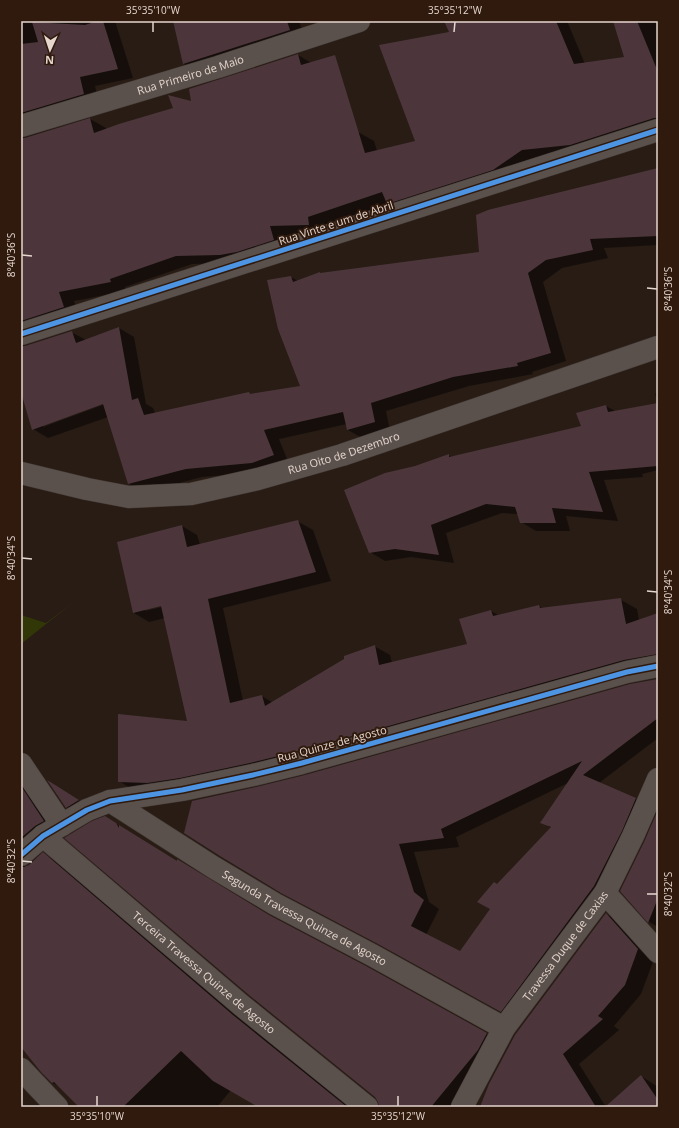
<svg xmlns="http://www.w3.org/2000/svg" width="679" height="1128" viewBox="0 0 679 1128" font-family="'Open Sans',sans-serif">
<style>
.green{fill:#323708}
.shadow{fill:#0007;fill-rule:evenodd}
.building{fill:#4c363b;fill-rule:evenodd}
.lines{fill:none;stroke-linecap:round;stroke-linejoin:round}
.minor-casing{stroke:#433934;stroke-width:23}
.minor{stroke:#5b514c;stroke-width:22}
.cycleway-casing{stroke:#301a0d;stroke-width:8}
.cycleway{stroke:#4d94e3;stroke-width:5}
.ticks{fill:none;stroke:#e5d6ce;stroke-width:1.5}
.labels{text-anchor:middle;stroke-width:4;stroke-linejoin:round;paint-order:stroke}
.street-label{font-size:11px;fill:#e5d6ce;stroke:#301a0d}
.neatline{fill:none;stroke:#e5d6ce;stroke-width:1.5}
.ticks-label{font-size:10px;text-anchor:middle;fill:#e5d6ce}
</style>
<rect width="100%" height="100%" fill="#281c15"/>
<path class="green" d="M75,601l-54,43v-29l25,8z"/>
<g class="shadow">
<path d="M21,21h94l18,57 -38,8 4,17 -75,30v6l66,-20 16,9v2l87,-28 105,-47 15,9 45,68 16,9 3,10 39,-9 34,-109 -5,-12h122l18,43 41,-6 -12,-37h44v109l-255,82 -14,-8 -66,22 1,7 -39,2 4,14 -54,14 -43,1 -67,23 1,4 -52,10 5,15 -55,25v6l47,-15 15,8 33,-12 15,9 12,67 7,4 2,5 96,-18 50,-8 -10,-110 7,4 182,-28 178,-84v76l-54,3 4,10 -46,10 -19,14 23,79 -34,11 1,2 -64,12 -83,25 4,20 -26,8 -16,-9 -1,-6 -68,15 10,25 -20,7 -67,6 -58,15 -16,-9 -20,-66 -60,21 -15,-9 -12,-41zM107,401l1,2 -65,24v-2z"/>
<path d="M174,21h125l6,18 -106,34 -15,-9z"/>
<path d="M658,392v9l-3,-7z"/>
<path d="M658,404v66l-16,4 1,3 -39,3 14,41 -52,-5 4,15h-34l-15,-9 -3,-8 -16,-1 -56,20 8,30 -43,-6 -26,4 -15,-9 45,-85 33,-12 4,2 131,-31 23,-20 9,5z"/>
<path d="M297,521l16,9 18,51 -108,27 20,93 19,-5 11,7 101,-57 16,9 2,8 76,-18 23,-34 7,4 41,-9 5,3 77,-9 16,9 3,17 18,13v26l-343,94 -180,32 -16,-10 70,-59 -24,-104 -16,4 -15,-9 48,-87 15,9 3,10zM165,604l1,2 -21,5v-2z"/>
<path d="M658,680v58l-59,45 37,16 15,8 -135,213 -122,-68 -89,-176zM568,783l-26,39 9,6 -54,58 -6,23 -31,44 -34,-18 13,-26 -10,-7 -15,-50 45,-5 -3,-10z"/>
<path d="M21,775l39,55 -35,31v7l5,-3 13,-11 17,9 291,244h-91l-29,-17 -14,17h-136l-20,-20 -8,-4 -32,-38z"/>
<path d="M62,790l31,19 -11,7 -16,-9z"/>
<path d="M658,813v114l-9,-5 -28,-31z"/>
<path d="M105,817l72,45 98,57 91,48 137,76 -48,64h-75v-4l-4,-6z"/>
<path d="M606,914l16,9 32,36 -13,35 -27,32 5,4 -40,34 27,43h-125z"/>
<path d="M641,1076l17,11v20h-51z"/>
</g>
<g class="building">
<path d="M97,21h6l15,48 -38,8 4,17 -63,19v-69l17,-2 -6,-20 53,3z"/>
<path d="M173,21h114l3,9 -107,34z"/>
<path d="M444,21h112l18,43 50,-7 -11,-36h24l21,51v46h-4l-84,27 -48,5 -29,20 -106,34 -5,-12 -74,25 1,8 -39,1 4,14 -37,12 -17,3 -44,1 -66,23 1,3 -52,10 5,15 -43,14v-183h4l65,-20 4,15 25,-9 54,-16 -5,-13 23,6 -2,-12 109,-35 3,11 34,-10 30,98 50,-12 -36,-96 70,-13z"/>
<path d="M658,168v68l-68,3 3,11 -47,10 -18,13 23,80 -34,10 1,3 -65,11 -82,26 4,19 -28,8 -4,-18 -79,18 10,25 -22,8 -66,6 -58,15 -25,-80 -71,26 -11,-38v-46h4l47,-15 4,12 43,-16 13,73 6,-2 6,17 105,-23 1,2 50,-8 -22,-57 -11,-49 24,-4 2,6 27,-10v1l159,-21 -3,-37 12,-5z"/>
<path d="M658,403v63l-69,6 14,40 -51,-4 4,15h-36l-5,-16 -29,-3 -55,21 8,30 -44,-6 -26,4 -25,-63 41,-17 30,-7 34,-12v3l132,-31 -5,-13 30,-8 2,7z"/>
<path d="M298,520l18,52 -108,27 22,104 32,-8 3,11 79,-47v-3l31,-11 4,20 88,-21 -8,-25 32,-9 2,6 46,-11 1,3 81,-10 5,26 32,-11v41l-34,6 -325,91 -49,12 -70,15 -33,5 -29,-1v-68l69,7 -26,-115 -28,7 -16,-71 65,-17 5,22z"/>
<path d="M658,679v39l-75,57 53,23 -14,33 -28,55 -93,126 -123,-68 -97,-51 -61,-37 -36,-23 8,-32 64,-14 49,-12 325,-91zM582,761l-42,62 11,4 -54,57 -3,-2 -17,20 13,7 -30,42 -49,-25 13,-26 -10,-8 -15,-48 45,-6 -3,-9z"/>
<path d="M47,780l5,3 27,17 -13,8z"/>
<path d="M21,786l23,35 -9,5 -14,12z"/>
<path d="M658,810v88l-10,25 -28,-32 24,-49z"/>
<path d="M105,816l11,7 3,5v-3l58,36v-2l92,56 97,51 121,67 -9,17 -47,57h-52l-1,-5 -3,-5 -126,-102 -185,-157 28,-17z"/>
<path d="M43,852l190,163 114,92h-89l-45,-26 -32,-30 -58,56h-44l-25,-25 -2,1 -11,-11 -20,-25v-180h3l5,-2z"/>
<path d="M606,913l32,36 -13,36 -27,31 5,3 -40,35 33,53h-116l9,-23 26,-49z"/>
<path d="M641,1075l17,25v7h-53z"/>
</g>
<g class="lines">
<defs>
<g id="minor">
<path id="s1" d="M21,126l197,-59 141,-46"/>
<path d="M21,334l637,-204"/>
<path id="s2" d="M21,473l66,16 42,8 62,-3 67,-15 84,-24 316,-108"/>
<path d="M21,764l41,61"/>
<path id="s3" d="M110,801l103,66 62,37 97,51 132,73"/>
<path id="s4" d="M43,836l198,169 126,102"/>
<path d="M21,855l22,-19 44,-26 23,-9 72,-11 71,-15 49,-12 325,-91 31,-6"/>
<path d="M605,893l53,59"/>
<path d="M21,1069l36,38"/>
<path id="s5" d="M462,1107l42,-79 101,-135 28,-57 25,-57"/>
</g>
</defs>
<use href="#minor" class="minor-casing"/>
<use href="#minor" class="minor"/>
<defs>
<g id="cycleway">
<path d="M21,334l637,-204"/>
<path d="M21,855l22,-19 44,-26 23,-9 72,-11 71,-15 49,-12 325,-91 31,-6"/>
</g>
</defs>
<use href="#cycleway" class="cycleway-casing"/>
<use href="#cycleway" class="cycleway"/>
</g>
<path class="ticks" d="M153,32v-10M454,32l1,-10M22,255l10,1M647,288l10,1M22,558l10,1M647,591l10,1M22,861l10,1M647,894h10M97,1106v-10M398,1106v-10"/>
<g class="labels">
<g class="street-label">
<text dy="4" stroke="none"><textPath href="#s1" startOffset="177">Rua Primeiro de Maio</textPath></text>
<text transform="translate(336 223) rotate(-18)" y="4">Rua Vinte e um de Abril</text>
<text dy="4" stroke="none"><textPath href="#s2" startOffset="331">Rua Oito de Dezembro</textPath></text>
<text transform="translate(332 744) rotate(-15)" y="4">Rua Quinze de Agosto</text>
<text dy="4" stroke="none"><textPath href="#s3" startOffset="227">Segunda Travessa Quinze de Agosto</textPath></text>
<text dy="4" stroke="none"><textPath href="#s5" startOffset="192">Travessa Duque de Caxias</textPath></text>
<text dy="4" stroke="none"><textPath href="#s4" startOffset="211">Terceira Travessa Quinze de Agosto</textPath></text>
</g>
</g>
<rect width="679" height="1128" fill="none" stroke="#301a0d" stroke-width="44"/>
<g transform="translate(50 50) rotate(183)" stroke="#301a0d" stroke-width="3" paint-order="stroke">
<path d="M0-3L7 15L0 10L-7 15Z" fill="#e5d6ce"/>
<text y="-6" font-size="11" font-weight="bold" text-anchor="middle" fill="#e5d6ce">N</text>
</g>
<rect x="22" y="22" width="635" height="1084" class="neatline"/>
<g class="ticks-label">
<text x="153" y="14">35°35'10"W</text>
<text x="455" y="14">35°35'12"W</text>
<text transform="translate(11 255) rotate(-90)" y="4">8°40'36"S</text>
<text transform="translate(668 289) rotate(-90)" y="4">8°40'36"S</text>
<text transform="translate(11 558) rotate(-90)" y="4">8°40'34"S</text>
<text transform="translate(668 592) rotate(-90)" y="4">8°40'34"S</text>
<text transform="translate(11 861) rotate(-90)" y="4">8°40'32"S</text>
<text transform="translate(668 894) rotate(-90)" y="4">8°40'32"S</text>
<text x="97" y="1120">35°35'10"W</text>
<text x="398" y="1120">35°35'12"W</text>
</g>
</svg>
